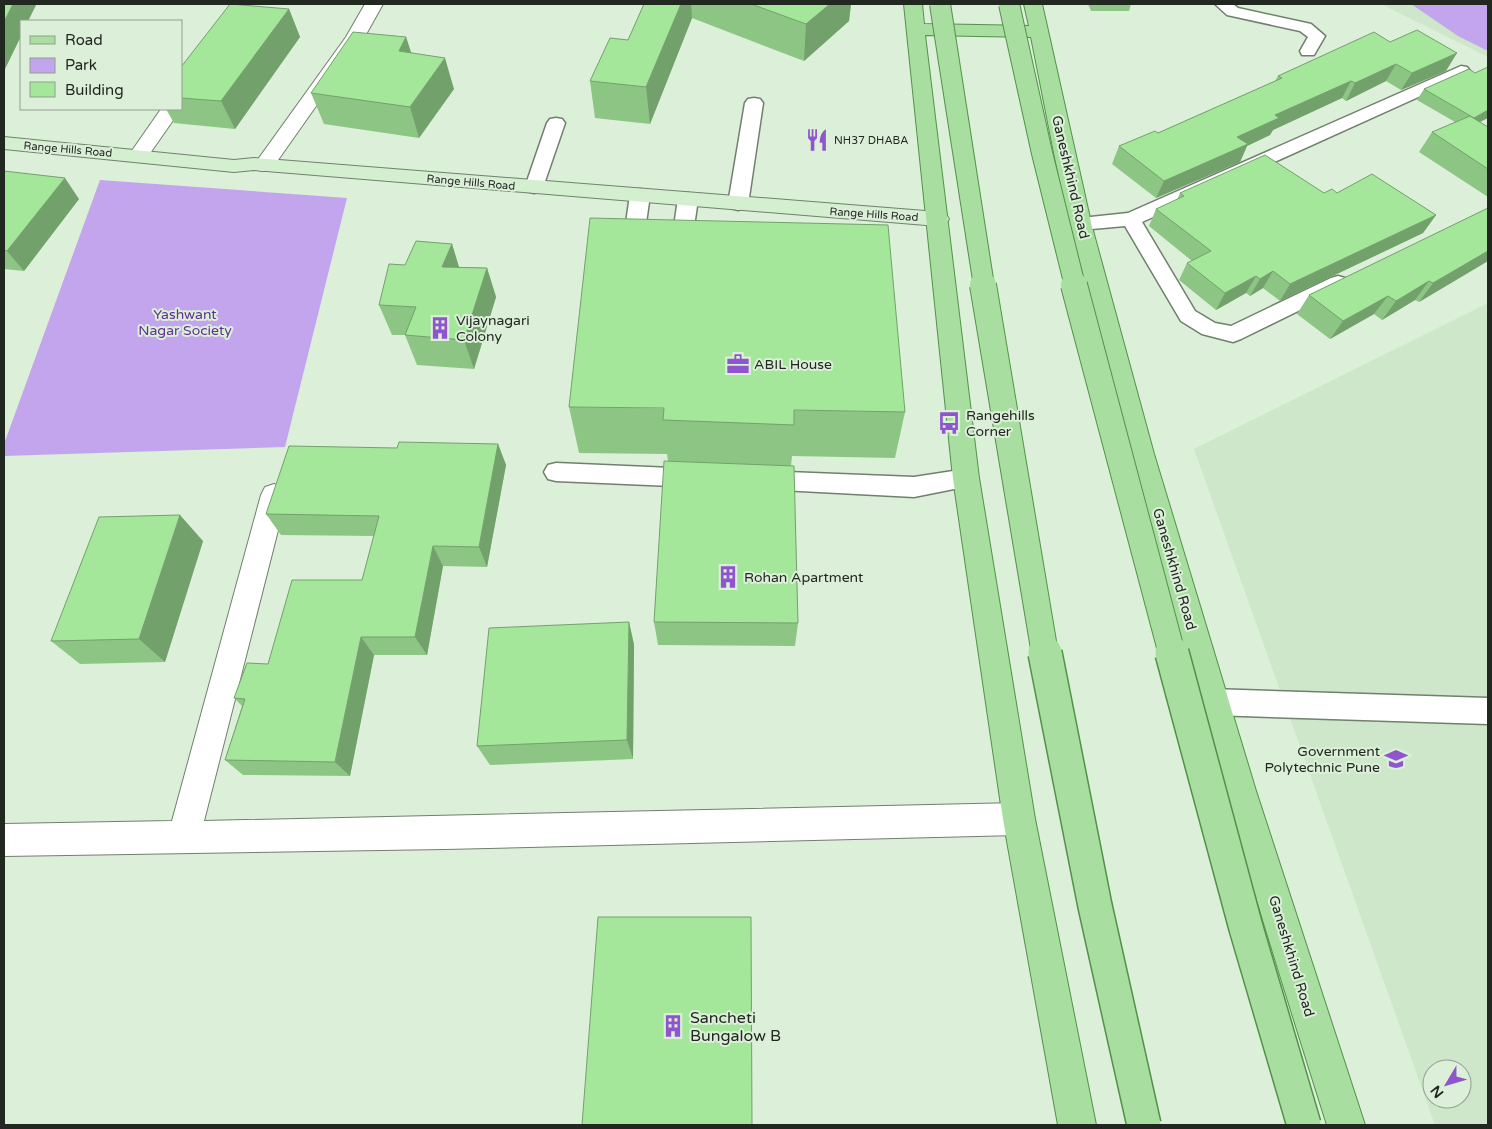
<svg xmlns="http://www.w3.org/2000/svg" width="1492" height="1129" viewBox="0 0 1492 1129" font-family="'Varela Round',sans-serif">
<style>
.built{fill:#cee6ca;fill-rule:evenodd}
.green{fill:#c3a5ed}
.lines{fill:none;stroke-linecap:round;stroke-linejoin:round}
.service-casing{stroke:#70806d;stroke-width:3}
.minor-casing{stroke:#70806d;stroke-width:2}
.secondary-casing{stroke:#70806d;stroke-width:2}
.primary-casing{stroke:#53914a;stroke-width:2}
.service{fill:#fff;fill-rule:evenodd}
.minor{fill:#fff;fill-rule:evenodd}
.secondary{fill:#d4efd0;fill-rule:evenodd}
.primary{fill:#a8dfa0;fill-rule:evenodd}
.primary-bridge-far2-casing{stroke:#53914a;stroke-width:22;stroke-linecap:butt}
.primary-bridge-far1-casing{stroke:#53914a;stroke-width:28;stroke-linecap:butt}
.primary-bridge-casing{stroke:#53914a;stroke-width:36;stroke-linecap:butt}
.primary-bridge-far2{stroke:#a8dfa0;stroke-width:20}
.primary-bridge-far1{stroke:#a8dfa0;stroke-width:26}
.primary-bridge{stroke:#a8dfa0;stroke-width:33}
.wall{fill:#8dc684}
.shaded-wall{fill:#73a16c}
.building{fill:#a4e69a;stroke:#73a16c}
.labels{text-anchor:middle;stroke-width:4;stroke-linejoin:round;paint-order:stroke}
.far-poi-label{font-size:11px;fill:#212820;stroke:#dcefd9;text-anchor:start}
.far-street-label{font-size:11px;fill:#212820;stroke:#dcefd9}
.street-label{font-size:14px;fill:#212820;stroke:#dcefd9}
.park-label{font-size:14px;fill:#613292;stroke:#dcefd9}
.poi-label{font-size:14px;fill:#212820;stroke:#dcefd9;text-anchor:start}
.near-poi-label{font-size:16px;fill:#212820;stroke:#dcefd9;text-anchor:start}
</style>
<rect width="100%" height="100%" fill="#dcefd9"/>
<g class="built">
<path d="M1381,4h107v53z"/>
<path d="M1488,303v822h-53l-241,-676zM1432,1069h30v30h-30z"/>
</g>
<g class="green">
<path d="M1411,4h77v47l-30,-15z"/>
<path d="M100,180l247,18 -62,249 -281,9v-12z"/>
</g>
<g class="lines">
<defs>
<g id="service">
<path d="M1215,4h18l5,4 73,16 14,12 -11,19h-12l-2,-4 8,-14 -8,-6 -73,-16z"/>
<path d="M1461,66l6,1 3,4 -3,4 -325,147 53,89 20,12 16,3 100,-48 7,-2 7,2 3,5 -3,5 -104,51 -8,3 -31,-8 -21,-13 -56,-95 -44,4 -7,-1 -3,-5 3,-5 7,-1 47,-5z"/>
<path d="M754,98l6,1 3,4 -15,101 -3,4 -7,2 -7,-2 -3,-4 17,-101 3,-4z"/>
<path d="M556,118l6,1 3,4 -22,64 -2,4 -7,2 -7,-2 -2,-4 22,-64 3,-4z"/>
<path d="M640,189l7,2 3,4 -7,49 -3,5 -7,2 -7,-2 -3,-5 7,-49 3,-4z"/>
<path d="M688,193l7,2 3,4 -8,55 -3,5 -7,2 -7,-2 -3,-5 8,-55 3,-4z"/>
<path d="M556,463l139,6 8,2 4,7 -4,7 -8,2 -139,-6 -8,-2 -4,-7 4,-7z"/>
<path d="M966,469l8,2 4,7 -4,7 -60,12 -154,-8 -8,-2 -4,-7 4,-7 8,-2 154,6z"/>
<path d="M1212,689l276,9v26l-276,-9 -10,-4 -4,-9 4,-9z"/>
</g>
<g id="minor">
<path d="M365,4h18l-19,34 -93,132 -7,1 -7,-1 -3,-5 92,-128z"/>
<path d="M161,109h20l-35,50 -7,2 -7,-2 -3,-4z"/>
<path d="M274,484l9,3 4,8 -83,326 815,-18 11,5 5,11 -5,11 -11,5 -574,14 -441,7v-32l168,-3 89,-326 4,-8z"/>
</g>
<path id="secondary" d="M4,137l230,23 20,-2 684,54 8,2 3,5 -3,5 -8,2 -684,-56 -20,2 -230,-23z"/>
<path id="primary" d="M904,4h18l2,20 105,2 -5,-22h18l50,223 62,227 102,337 109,334h-38c-94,-297 -185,-596 -257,-899 -15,-63 -26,-126 -39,-189l-106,-2 54,443 56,341 61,306h-38l-55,-306 -50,-341z"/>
</defs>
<use href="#service" class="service-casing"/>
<use href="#minor" class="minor-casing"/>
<use href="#secondary" class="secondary-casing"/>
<use href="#primary" class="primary-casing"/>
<use href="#service" class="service"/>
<use href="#minor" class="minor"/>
<use href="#secondary" class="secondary"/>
<use href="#primary" class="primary"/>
<defs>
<g id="primary-bridge-far2">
<path d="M940,4l44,282"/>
<path d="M1009,4l33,149 33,133"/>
</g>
<g id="primary-bridge-far1">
<path d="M983,285l62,369"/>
<path d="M1074,285l98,369"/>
</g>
<g id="primary-bridge">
<path d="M1045,653l50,253 49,219"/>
<path d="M1172,653l74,275 58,197"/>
</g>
</defs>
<use href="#primary-bridge-far2" class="primary-bridge-far2-casing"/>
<use href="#primary-bridge-far1" class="primary-bridge-far1-casing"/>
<use href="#primary-bridge" class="primary-bridge-casing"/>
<use href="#primary-bridge-far2" class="primary-bridge-far2"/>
<use href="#primary-bridge-far1" class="primary-bridge-far1"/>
<use href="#primary-bridge" class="primary-bridge"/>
</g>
<g class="wall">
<path d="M4,4h62l-30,1 -8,16h-7v15l-17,35z"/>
<path d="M644,4h207l-2,17 -45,40 -112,-43 -42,106 -55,-6 -5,-37 38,-41z"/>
<path d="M1088,4h43l-2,7h-38z"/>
<path d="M289,9l11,28 -65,92 -61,-6 -8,-14h15v-42z"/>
<path d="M406,37l5,15 43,37 -35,49 -95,-14 -13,-31z"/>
<path d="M1390,42l56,29 -45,19 -15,-9 -40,20 -4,-3 -69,32 -3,5 -23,11 -7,16 -84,36 -44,-34 7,-18 39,-13 117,-52 3,-5z"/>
<path d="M1469,69l11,53 8,5v70l-69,-45 13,-20 23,-10 -38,-22 7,-11z"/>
<path d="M4,171l75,28 -55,72 -20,-2z"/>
<path d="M1180,193h157l99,22 -13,18 -143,68 -17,-13 -13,8 -4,-3 -30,17 -37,-30 8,-17 5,-2 -43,-35 7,-17 21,-9z"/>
<path d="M1488,208v53l-69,41 -4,-2 -33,20 -8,-6 -44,25 -33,-25 12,-19z"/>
<path d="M452,244l7,23 28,1 9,29 -22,72 -57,-4 -12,-30h-13l-13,-30 26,-40z"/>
<path d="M569,407l336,5 -10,46 -103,-2 -1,10 7,157 -3,23 -137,-1 -4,-23 14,-161 -1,-7 -88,-1z"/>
<path d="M498,444l8,21 -19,102 -44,-1 -16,89h-53l-24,121 -107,-1 -18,-15 17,-54 -8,-8 34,-34 94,-84 12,-44 -93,-1 -15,-21 131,-66z"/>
<path d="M203,541l-38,121 -85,2 -29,-23z"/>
<path d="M629,622l5,23 -1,114 -143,6 -13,-19z"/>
</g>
<g class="shaded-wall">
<path d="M13,4h22l1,1 -8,16h-7v15l-17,35v-49z"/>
<path d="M681,4h10l1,14 -42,106 -4,-37z"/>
<path d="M830,4h21l-2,17 -45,40 2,-37z"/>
<path d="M289,9l11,28 -65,92 -14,-28z"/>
<path d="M406,37l10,31 -17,-17z"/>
<path d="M1457,53l-11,18 -45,19 11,-17z"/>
<path d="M445,58l9,31 -35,49 -9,-31z"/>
<path d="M1396,64l-10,17 -40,20 9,-18z"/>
<path d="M1351,81l-9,17 -69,32 -3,5 -23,11 -7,16 -84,36 8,-17 73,-44 38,-22z"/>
<path d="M1488,110v8l-22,11 8,-11z"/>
<path d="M65,178l14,21 -55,72 -17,-20z"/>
<path d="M1436,215l-13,18 -143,68 10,-17z"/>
<path d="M452,244l9,30 -19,-7z"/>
<path d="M1488,251v10l-69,41 14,-19z"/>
<path d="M487,268l9,29 -22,72 -10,-29z"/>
<path d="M1273,271l-10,17 -13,8 10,-17z"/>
<path d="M1256,276l-10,17 -30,17 9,-17z"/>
<path d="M1429,281l-14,19 -33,20 14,-19z"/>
<path d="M1388,296l-14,18 -44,25 13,-18z"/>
<path d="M498,444l8,21 -19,102 -8,-20z"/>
<path d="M180,515l23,26 -38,121 -26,-23z"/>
<path d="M433,546l10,20 -16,89 -12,-18z"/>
<path d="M629,622l5,23 -1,114 -6,-19z"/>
<path d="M361,637l13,18 -24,121 -15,-14z"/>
</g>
<g class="building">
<path d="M4,4h9l-9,18z"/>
<path d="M230,4l59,5 -68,92 -40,-3v-31z"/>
<path d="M644,4h37l-35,83 -56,-6 20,-43 18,2z"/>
<path d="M751,4h79l-24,20z"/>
<path d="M1417,30l40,23 -45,20 -16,-9 -41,19 -4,-2 -76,34 4,3 -42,19 11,7 -84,37 -45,-35 36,-15 3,2 124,-55 -4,-2 96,-44 16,10z"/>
<path d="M353,32l53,5 -7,14 46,7 -35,49 -99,-14z"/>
<path d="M1488,67v43l-14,8 -50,-29 45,-20 6,4z"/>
<path d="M1470,116l18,11v42l-56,-37z"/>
<path d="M1265,155l59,38 8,-4 5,4 35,-19 64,41 -146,69 -17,-13 -13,8 -4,-3 -31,17 -38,-30 24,-12 -55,-42 28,-13 -4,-3z"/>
<path d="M4,171l61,7 -58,73 -3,-1z"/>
<path d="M1488,208v43l-55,32 -4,-2 -33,20 -8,-5 -45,25 -34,-26z"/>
<path d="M590,218l298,7 17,187 -111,-2v15l-131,-5 1,-12 -95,-1z"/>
<path d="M416,241l36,3 -10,23 45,1 -23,72 -59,-5 11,-28 -37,-2 10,-41 16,1z"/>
<path d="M399,442l99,2 -19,103 -46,-1 -18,91h-54l-26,125 -110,-2 20,-61 -11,-1 13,-35 21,1 24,-84h70l17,-64 -113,-2 23,-68 108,2z"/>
<path d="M664,461l130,5 4,157 -144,-1z"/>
<path d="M180,515l-41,124 -88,2 48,-124z"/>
<path d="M629,622l-2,118 -150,6 12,-118z"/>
<path d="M598,917h153l1,208h-170z"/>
</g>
<defs>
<symbol id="restaurant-bare" viewBox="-9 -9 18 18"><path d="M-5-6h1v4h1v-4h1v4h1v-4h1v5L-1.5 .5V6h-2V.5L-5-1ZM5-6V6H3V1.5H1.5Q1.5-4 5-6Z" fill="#8f55cd" stroke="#dcefd9" stroke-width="2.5" paint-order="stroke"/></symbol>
<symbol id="building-bare" viewBox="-9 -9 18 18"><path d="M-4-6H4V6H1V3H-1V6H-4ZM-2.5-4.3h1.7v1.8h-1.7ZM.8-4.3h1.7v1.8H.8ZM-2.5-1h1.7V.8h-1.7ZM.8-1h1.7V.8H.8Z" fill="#8f55cd" stroke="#dcefd9" stroke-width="2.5" paint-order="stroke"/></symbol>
<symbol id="office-bare" viewBox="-9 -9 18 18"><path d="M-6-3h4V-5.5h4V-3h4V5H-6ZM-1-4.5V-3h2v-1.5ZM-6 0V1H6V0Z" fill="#8f55cd" stroke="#dcefd9" stroke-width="2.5" paint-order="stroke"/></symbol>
<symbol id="bus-bare" viewBox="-9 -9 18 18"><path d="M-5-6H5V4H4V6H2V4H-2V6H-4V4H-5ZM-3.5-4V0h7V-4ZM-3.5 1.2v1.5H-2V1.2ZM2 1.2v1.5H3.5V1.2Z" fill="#8f55cd" stroke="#dcefd9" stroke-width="2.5" paint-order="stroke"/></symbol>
<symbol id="university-bare" viewBox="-9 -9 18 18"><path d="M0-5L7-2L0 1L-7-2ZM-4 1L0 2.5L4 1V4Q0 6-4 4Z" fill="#8f55cd" stroke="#dcefd9" stroke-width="2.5" paint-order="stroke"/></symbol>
</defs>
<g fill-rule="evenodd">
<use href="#restaurant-bare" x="801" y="124" width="32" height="32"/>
<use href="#building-bare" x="424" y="312" width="32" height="32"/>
<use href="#office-bare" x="722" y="348" width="32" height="32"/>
<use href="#bus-bare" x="933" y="407" width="32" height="32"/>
<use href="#building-bare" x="712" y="561" width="32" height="32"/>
<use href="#university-bare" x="1380" y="743" width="32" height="32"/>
<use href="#building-bare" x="657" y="1010" width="32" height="32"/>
</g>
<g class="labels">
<g class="far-poi-label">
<text x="834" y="144">NH37 DHABA</text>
</g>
<g class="far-street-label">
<text transform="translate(68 149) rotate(5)" y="4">Range Hills Road</text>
<text transform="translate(471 182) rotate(5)" y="4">Range Hills Road</text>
<text transform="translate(874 214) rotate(4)" y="4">Range Hills Road</text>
</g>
<g class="street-label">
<text transform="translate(1071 177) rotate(77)" y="5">Ganeshkhind Road</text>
<text transform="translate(1175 569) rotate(74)" y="5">Ganeshkhind Road</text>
<text transform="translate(1292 956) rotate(73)" y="5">Ganeshkhind Road</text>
</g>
<g class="park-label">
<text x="185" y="319">Yashwant<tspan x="185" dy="16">Nagar Society</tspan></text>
</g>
<g class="poi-label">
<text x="456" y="325">Vijaynagari<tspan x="456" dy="16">Colony</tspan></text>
<text x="754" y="369">ABIL House</text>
<text x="966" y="420">Rangehills<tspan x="966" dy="16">Corner</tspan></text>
<text x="744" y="582">Rohan Apartment</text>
<text x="1380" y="756" text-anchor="end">Government<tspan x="1380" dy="16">Polytechnic Pune</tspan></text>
</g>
<g class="near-poi-label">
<text x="690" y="1023">Sancheti<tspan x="690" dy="18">Bungalow B</tspan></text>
</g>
</g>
<rect width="1492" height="1129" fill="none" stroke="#212820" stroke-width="10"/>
<rect x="20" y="20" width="162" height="90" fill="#dcefd9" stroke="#919f8f"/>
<rect x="30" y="36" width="25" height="8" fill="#a8dfa0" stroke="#919f8f"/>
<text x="65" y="45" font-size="15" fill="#212820">Road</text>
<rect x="30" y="58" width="25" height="15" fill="#c3a5ed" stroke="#919f8f"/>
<text x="65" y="70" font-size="15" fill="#212820">Park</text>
<rect x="30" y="82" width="25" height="15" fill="#a4e69a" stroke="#919f8f"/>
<text x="65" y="95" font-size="15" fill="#212820">Building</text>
<g transform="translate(1447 1084) rotate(232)"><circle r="24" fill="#dcefd9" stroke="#919f8f"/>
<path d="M0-4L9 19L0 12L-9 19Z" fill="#8f55cd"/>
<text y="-8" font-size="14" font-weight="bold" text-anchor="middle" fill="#212820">N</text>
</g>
</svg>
